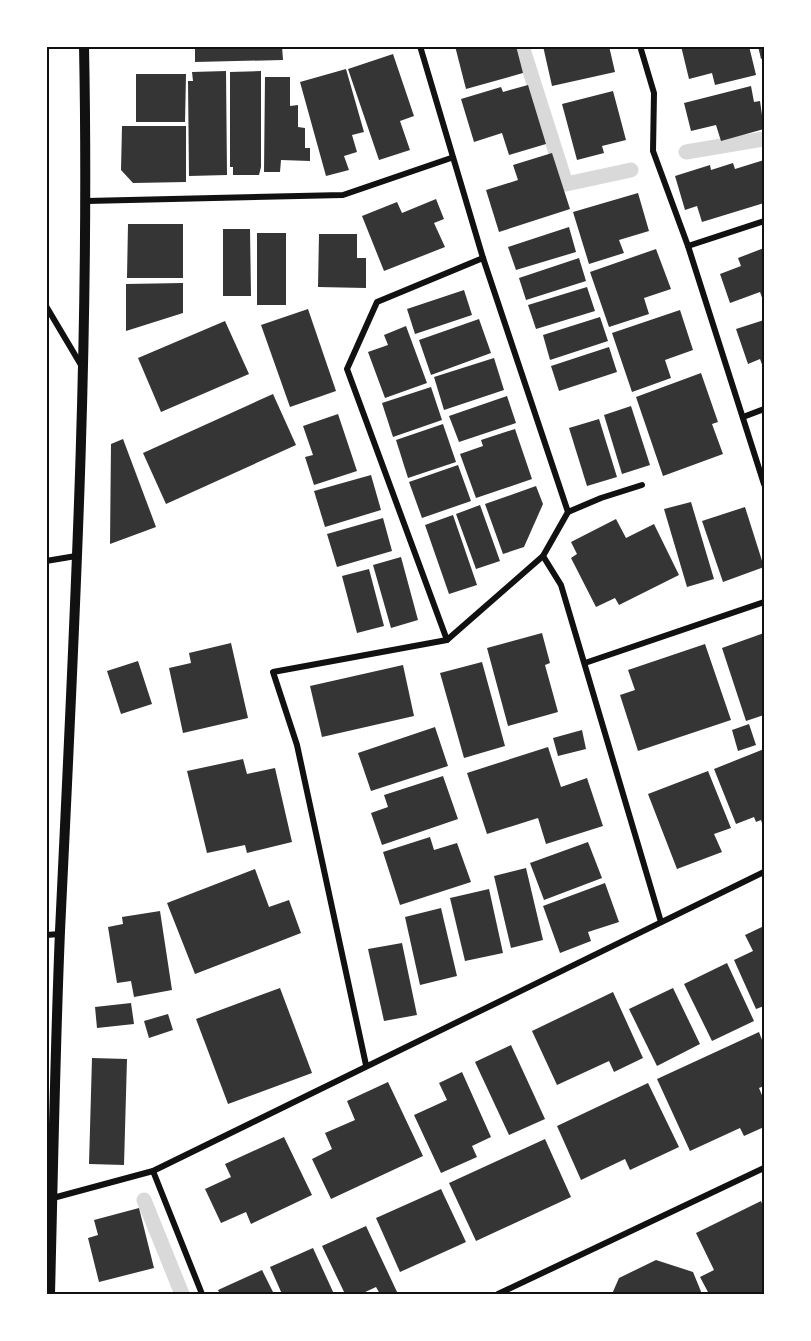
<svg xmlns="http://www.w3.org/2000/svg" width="811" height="1341" viewBox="0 0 811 1341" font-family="'Space Grotesk',sans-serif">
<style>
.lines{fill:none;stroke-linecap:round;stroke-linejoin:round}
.stream{stroke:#d9d9d9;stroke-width:15}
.building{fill:#353535}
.minor{stroke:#111;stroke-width:6}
.tertiary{stroke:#111;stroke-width:10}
.neatline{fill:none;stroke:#111;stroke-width:2}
</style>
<rect width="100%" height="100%" fill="#fff"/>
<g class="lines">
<g class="stream">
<path d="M522,46l44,138 65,-14"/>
<path d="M686,152l78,-13"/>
<path d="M144,1200l38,94"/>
</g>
</g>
<g class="building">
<path d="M195,46h87l1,14 -88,2z"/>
<path d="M455,46h61l7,27 -57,16z"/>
<path d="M543,46h66l6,26 -63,14z"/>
<path d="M681,46h68l7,29 -41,10 -3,-12 -23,6z"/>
<path d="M758,46h6v12l-3,1z"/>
<path d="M393,54l21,62 -14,5 10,29 -31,10 -31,-91z"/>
<path d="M346,69l18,63 -12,3 5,17 -13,4 5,14 -23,6 -26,-94z"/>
<path d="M226,71l1,104 -38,1 -1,-95h5l-1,-9z"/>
<path d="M261,71v96l-2,8h-26v-8h-3v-95z"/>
<path d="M136,74h50l-1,48h-49z"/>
<path d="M265,77h25v29l8,-1v22l7,1v20h5v13l-29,-1 -1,12h-16z"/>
<path d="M528,85l18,59 -37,11 -7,-22 -28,9 -13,-43 40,-12 2,5z"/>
<path d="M751,86l3,16 6,-1 4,28 -43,12 -5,-16 -25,6 -7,-28z"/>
<path d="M613,91l13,49 -24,6 2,7 -27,7 -15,-56z"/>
<path d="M122,126h64v56l-53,1 -12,-13z"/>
<path d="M552,153l18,56 -71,23 -13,-42 32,-10 -5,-15z"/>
<path d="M764,160v43l-62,19 -5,-16 -12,4 -10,-34 35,-11 1,5 22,-7 2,6z"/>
<path d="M638,193l11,38 -30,9 5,13 -35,11 -16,-52z"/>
<path d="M436,199l8,20 -10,4 11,24 -61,24 -22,-55 35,-14 5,11z"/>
<path d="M128,224h55v54h-56z"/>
<path d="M569,227l7,25 -60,18 -8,-23z"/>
<path d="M223,229h27l1,67h-28z"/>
<rect x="257" y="233" width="29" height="72"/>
<path d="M319,234h38v24h9v30l-48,-1z"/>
<path d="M764,248v55l-4,-11 -30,11 -10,-29 21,-8 -3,-8z"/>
<path d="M656,249l15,40 -27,9 5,16 -40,13 -19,-55z"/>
<path d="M579,258l7,23 -60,19 -7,-22z"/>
<path d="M183,283v30l-57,18v-47z"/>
<path d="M587,287l8,24 -59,18 -8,-24z"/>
<path d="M464,290l8,25 -57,19 -8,-25z"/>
<path d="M308,309l28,82 -46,16 -29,-82z"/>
<path d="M680,310l13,40 -28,10 6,18 -39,14 -20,-59z"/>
<path d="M600,317l8,24 -58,19 -7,-25z"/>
<path d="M479,319l12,34 -60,22 -12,-35z"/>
<path d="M764,320v50l-4,-11 -12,5 -12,-35z"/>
<path d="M225,321l24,53 -88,38 -23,-54z"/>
<path d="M406,326l21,57 -42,15 -17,-46 20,-7 -4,-10z"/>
<path d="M609,347l8,25 -58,19 -8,-25z"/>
<path d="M494,358l10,32 -60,20 -10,-33z"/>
<path d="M701,373l17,49 -6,2 11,30 -60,22 -27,-79z"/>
<path d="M431,387l11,33 -49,17 -11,-34z"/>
<path d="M273,394l23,51 -130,59 -23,-51z"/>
<path d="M507,396l9,27 -57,19 -10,-26z"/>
<path d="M631,406l19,59 -28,9 -18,-59z"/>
<path d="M338,414l19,57 -43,14 -9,-28 8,-2 -10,-29z"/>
<path d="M599,419l18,58 -30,9 -18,-58z"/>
<path d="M443,424l13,38 -48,16 -12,-38z"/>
<path d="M515,429l17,50 -56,19 -16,-44 23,-8 -2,-6z"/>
<path d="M123,439l33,88 -46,17 1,-100z"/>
<path d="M458,465l13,36 -49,17 -13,-36z"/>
<path d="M371,475l10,35 -56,17 -11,-36z"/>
<path d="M536,486l7,18 -19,43 -21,7 -18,-50z"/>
<path d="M691,502l23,77 -27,8 -23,-78z"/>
<path d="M480,505l20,56 -24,8 -20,-55z"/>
<path d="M745,507l19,60 -41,15 -21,-61z"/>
<path d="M453,515l24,70 -28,9 -24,-69z"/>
<path d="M383,518l9,33 -55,16 -10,-33z"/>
<path d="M616,519l10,19 28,-14 25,51 -60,30 -4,-7 -19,9 -25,-49 6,-4 -6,-12z"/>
<path d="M401,557l17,63 -27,8 -18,-63z"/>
<path d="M369,569l15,57 -27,7 -15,-57z"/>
<path d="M542,633l8,30 -5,2 13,47 -50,14 -21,-78z"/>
<path d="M764,633v82l-18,6 -24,-73z"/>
<path d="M231,643l17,75 -65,15 -14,-65 22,-5 -2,-10z"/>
<path d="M705,644l26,76 -93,31 -18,-56 15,-5 -7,-20z"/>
<path d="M138,661l14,43 -31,10 -14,-43z"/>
<path d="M482,662l23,84 -41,12 -24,-85z"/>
<path d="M403,665l11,51 -92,21 -12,-51z"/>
<path d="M749,724l7,21 -18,6 -6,-21z"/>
<path d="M435,727l13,39 -77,25 -13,-38z"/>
<path d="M582,730l4,19 -28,7 -5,-18z"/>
<path d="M548,747l13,40 26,-9 16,48 -57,18 -8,-26 -51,16 -20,-61z"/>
<path d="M764,749v80l-3,-9 -5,2 -2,-5 -18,7 -22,-55z"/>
<path d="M243,759l4,15 28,-6 17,74 -45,11 -2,-8 -38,8 -20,-82z"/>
<path d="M708,771l23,57 -17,6 8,18 -45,17 -29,-75z"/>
<path d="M443,776l15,43 -76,26 -11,-32 17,-6 -4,-12z"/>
<path d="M430,837l4,13 23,-7 14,39 -71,23 -17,-53z"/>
<path d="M588,842l14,36 -58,22 -14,-37z"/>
<path d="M526,868l17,72 -32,8 -17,-72z"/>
<path d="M255,869l14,38 20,-7 12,33 -106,41 -28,-71z"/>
<path d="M605,883l14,39 -31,10 3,9 -31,12 -17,-47z"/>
<path d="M489,889l14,64 -38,8 -15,-63z"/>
<path d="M441,908l16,68 -37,9 -15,-68z"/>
<path d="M160,911l12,79 -38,7 -3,-16 -14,2 -9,-56 15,-3 -1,-7z"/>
<path d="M764,926v80l-8,3 -22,-49 19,-9 -8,-16z"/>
<path d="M402,943l15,72 -33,6 -16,-72z"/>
<path d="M727,963l27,58 -42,20 -28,-57z"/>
<path d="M280,988l32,85 -84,31 -32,-85z"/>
<path d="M673,988l27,56 -43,22 -28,-57z"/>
<path d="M613,992l30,66 -29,14 -5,-11 -52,24 -25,-54z"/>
<path d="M131,1003l3,21 -37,4 -2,-21z"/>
<path d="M168,1014l5,16 -24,8 -5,-17z"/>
<path d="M759,1032l5,13v41l-5,2 5,12v27l-20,9 -4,-8 -50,23 -33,-72z"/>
<path d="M511,1045l34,74 -36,16 -34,-73z"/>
<path d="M92,1058l35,1 -3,106 -35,-1z"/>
<path d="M462,1072l29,65 -19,9 5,11 -36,16 -27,-58 33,-15 -8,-17z"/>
<path d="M388,1082l35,74 -92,43 -19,-40 20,-10 -7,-16 30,-13 -8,-19z"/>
<path d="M648,1083l31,64 -49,23 -5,-11 -44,21 -24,-54z"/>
<path d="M284,1137l28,58 -61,29 -5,-12 -25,11 -16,-34 26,-12 -6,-13z"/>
<path d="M545,1139l26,58 -95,44 -27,-58z"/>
<path d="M441,1189l25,53 -66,30 -24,-54z"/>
<path d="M761,1201l3,8v83l-4,2h-51l-9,-17 14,-7 -18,-37z"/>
<path d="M139,1208l15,60 -55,14 -11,-44 10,-3 -4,-15z"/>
<path d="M366,1226l32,68h-18l-4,-7 -15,7h-16l-23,-48z"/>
<path d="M313,1248l21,46h-52l-12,-27z"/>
<path d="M656,1260l37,12 9,22h-90l7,-16z"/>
<path d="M262,1270l12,24h-54l-2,-4z"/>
</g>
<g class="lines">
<g class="minor">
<path d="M420,46l63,212 85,254 -25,44 18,29 100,337"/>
<path d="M640,46l14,47 -1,58 35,95 76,238"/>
<path d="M87,201l256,-6 108,-37"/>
<path d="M688,246l76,-25"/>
<path d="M46,306l35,59"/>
<path d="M743,417l21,-8"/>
<path d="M568,512l33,-14 41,-13"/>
<path d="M46,561l30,-5"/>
<path d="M447,640l-100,-271 30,-67 106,-44"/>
<path d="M585,663l179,-61"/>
<path d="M46,935l14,-1"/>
<path d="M366,1065l-69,-320 -24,-73 174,-32 96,-84"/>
<path d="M153,1171l49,123"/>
<path d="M53,1198l100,-27 611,-299"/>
<path d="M498,1294l266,-126"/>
</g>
<path class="tertiary" d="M50,1294c3,-121 5,-242 10,-363 14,-295 30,-589 24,-885"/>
</g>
<rect width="811" height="1341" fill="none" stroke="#ffffff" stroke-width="96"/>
<rect x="48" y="48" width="715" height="1245" class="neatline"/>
</svg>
